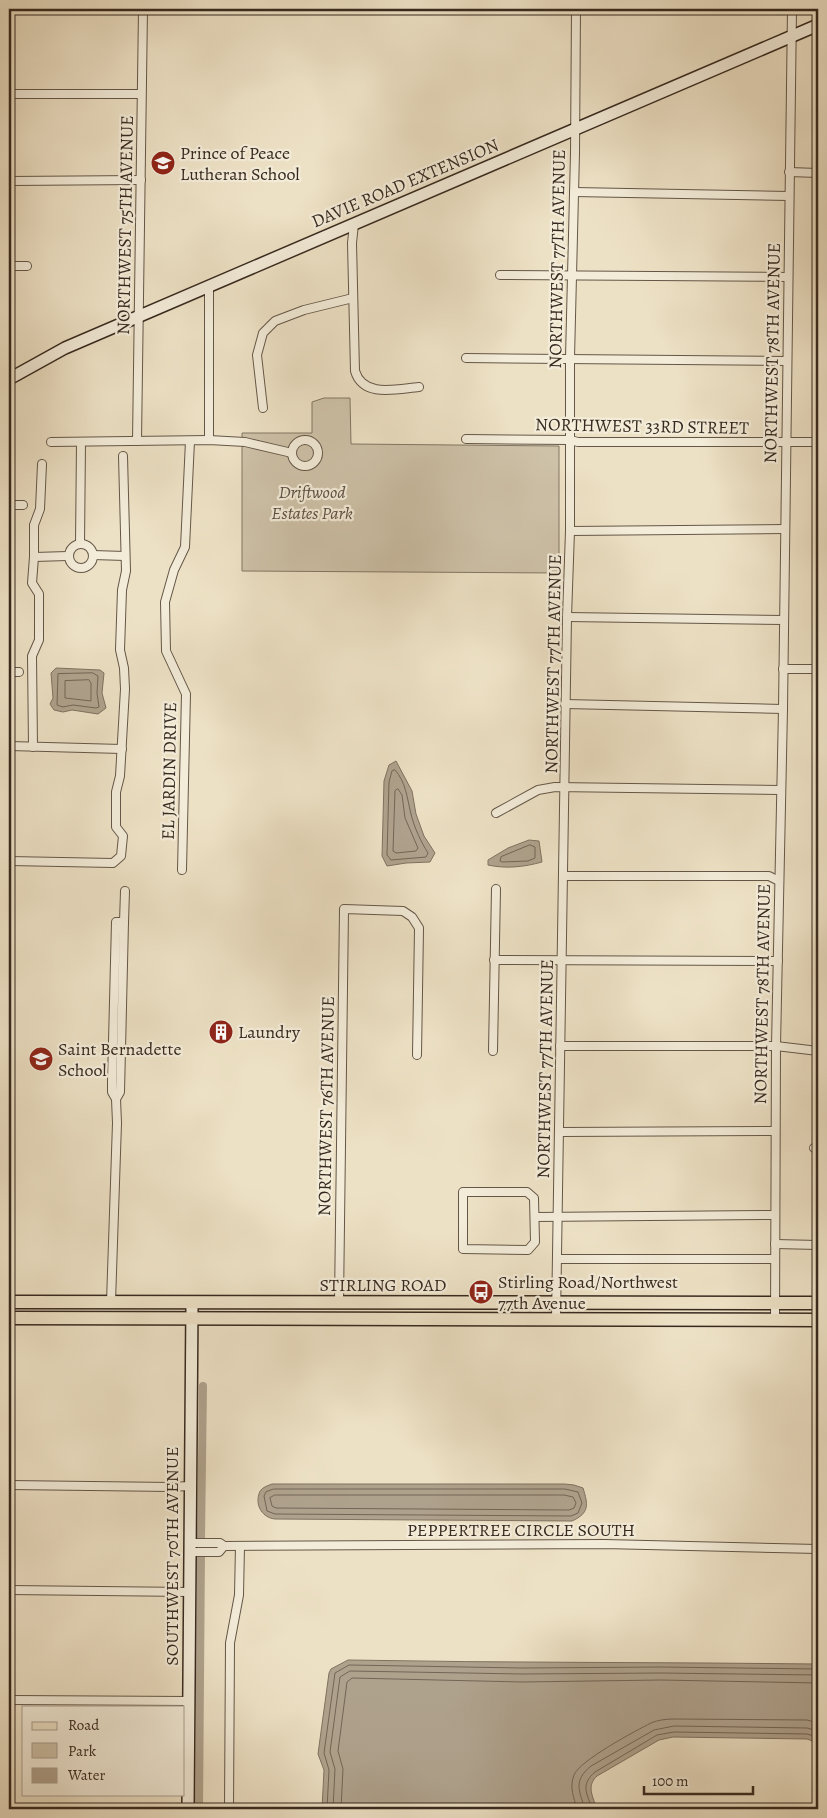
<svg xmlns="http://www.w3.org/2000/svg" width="827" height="1818" viewBox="0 0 827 1818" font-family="Alegreya,serif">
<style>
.green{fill:#cec2a9;stroke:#827664}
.water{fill:#afa28d;stroke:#7f7261}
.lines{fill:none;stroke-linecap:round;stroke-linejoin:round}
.shore{stroke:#736656;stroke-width:1}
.canal{stroke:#afa28d;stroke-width:8}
.street-casing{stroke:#645748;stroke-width:10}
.secondary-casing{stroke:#37291f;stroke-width:14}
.primary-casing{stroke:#37291f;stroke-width:15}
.street{stroke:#f3ecd9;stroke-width:8}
.secondary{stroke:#f3ecd9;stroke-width:11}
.primary{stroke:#ede1c5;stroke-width:12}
.labels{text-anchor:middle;stroke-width:4.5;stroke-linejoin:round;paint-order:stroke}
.poi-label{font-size:18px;fill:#37291f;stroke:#f3ecd9;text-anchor:start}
.street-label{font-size:18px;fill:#37291f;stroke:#f3ecd9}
.park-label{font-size:18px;font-style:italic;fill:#5d4f42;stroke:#f3ecd9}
</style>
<rect width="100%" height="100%" fill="#ede1c5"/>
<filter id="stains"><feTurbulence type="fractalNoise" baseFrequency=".004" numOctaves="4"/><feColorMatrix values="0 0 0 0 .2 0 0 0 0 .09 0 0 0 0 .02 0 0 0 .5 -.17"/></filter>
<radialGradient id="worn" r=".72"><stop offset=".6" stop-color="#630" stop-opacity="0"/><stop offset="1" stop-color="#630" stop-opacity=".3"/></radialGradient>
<path class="green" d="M324,398h26l1,46 208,2v127l-317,-2v-138h70v-31z"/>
<g class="water">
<path d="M56,668l44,2 4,3 -2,20 4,15 -8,6 -26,-4 -9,2 -9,-2 -4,-6 3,-6 -2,-25z"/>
<path d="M396,761l16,30 4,23 8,22 11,17 -5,9 -24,1 -19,3 -5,-10 2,-75 5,-16z"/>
<path d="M529,840l10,1 3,21c-18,5 -36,7 -54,3v-5l20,-12z"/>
<path d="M272,1484h293l9,1 9,3c5,16 7,25 -11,33l-297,-2c-12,-1 -20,-13 -16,-25 1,-6 8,-8 13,-10z"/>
<path d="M348,1660c157,3 313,2 470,4v86c-1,-7 -5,-9 -11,-11l-134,-2 -14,3 -62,36c-11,10 -4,21 0,33h-275l2,-39 -6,-16 11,-81 2,-4z"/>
</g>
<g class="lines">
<g class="shore">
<path d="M93,673l5,3 -1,17 2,14 -3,1 -23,-3 -10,2 -6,-2 1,-31z"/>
<path d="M89,680l2,3v18l-26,-3v-17z"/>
<path d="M395,770c11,12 12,28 16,44 3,13 10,28 17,39l-2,4 -35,3 -4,-5 2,-73 3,-11z"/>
<path d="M398,789l4,6 3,23 13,30 -2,3 -20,2 -3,-2 2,-60z"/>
<path d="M530,845l5,2v11l-7,3 -26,1 -2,-1 1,-4z"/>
<path d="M274,1489h291l13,3 4,11 -4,10 -7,3 -296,-2 -8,-3 -3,-15 2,-4z"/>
<path d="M275,1495h289l9,2 3,6 -2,5 -5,2 -293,-2 -4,-2 -2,-8z"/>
<path d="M327,1809l2,-39 -5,-17 11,-80 14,-8 173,3 138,-1 158,2"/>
<path d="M333,1809l2,-40 -5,-17 10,-75 10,-6 172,3 138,-1 158,2"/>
<path d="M341,1809l2,-40 -5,-18 9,-69 5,-4 170,4 138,-2 158,3"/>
<path d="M577,1809c-3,-12 -8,-21 -3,-34 5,-14 61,-44 77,-52 7,-3 15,-4 23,-4l133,1 11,3"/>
<path d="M585,1809c-6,-19 -12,-28 6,-43l63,-36 20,-4 133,2 11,3"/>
<path d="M592,1809c-5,-16 -12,-24 3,-37l62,-37 17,-3 133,2 7,2 4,3"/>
</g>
<g class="canal">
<path d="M201,1538l2,-152"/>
<path d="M199,1809l2,-259"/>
</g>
<defs>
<g id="street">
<path d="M9,94h132"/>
<path d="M789,172l29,1"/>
<path d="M9,181l132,-1"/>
<path d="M574,192l215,4"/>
<path d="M354,224l-2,19 3,128c8,27 41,18 64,16"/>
<path d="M9,266h18"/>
<path d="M500,275l288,2"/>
<path d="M209,286v154"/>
<path d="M466,358l321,3"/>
<path d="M263,408l-6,-53 6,-22 12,-12 29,-11 49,-12"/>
<path d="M466,439l104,1 8,2h240"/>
<circle cx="305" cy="453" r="13"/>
<path d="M137,441l6,-432"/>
<path d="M51,442l158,-2 36,2 47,11"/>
<path d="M9,505h14"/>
<path d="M570,531l215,-2"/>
<circle cx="81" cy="556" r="12"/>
<path d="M80,544l1,-102"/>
<path d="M93,555l32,1"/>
<path d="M34,557l34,-1"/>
<path d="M567,617l217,3"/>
<path d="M783,669h35"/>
<path d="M9,672h10"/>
<path d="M565,704l218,5"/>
<path d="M9,746l113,3"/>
<path d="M33,747l-1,-91 7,-16v-46l-7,-11 2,-26v-32l6,-16 2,-45"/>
<path d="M496,813l42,-23 17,-3 225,3"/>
<path d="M9,861l104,2 8,-7 2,-20 -7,-9v-35l4,-16 5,-87 -1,-21 -4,-18 2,-60 4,-19 -3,-115"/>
<path d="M182,870l4,-176 -20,-43 -1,-49 9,-32 11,-23 5,-106"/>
<path d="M563,876h206l10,5"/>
<path d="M116,922h8l-4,170 -4,7 -4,-7v-11z"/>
<path d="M124,922l1,-31"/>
<path d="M494,960l284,1"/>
<path d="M560,1046h216l42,5"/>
<path d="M493,1051l3,-162"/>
<path d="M559,1132l216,-1"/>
<path d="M814,1148l4,-3"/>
<path d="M463,1192h64l7,6 1,44 -7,8 -65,-1z"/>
<path d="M535,1217l240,-2"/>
<path d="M775,1244l43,1"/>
<path d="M557,1259h218"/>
<path d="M111,1302l6,-179 -1,-24"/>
<path d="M339,1302l5,-393 59,2 9,6 7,11 -2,127"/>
<path d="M556,1319l11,-702 3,-86v-173l5,-205 1,-144"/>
<path d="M775,1320l1,-274 7,-337 9,-700"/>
<path d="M9,1485l162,2 18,-1"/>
<path d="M189,1543h31l4,3 380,-2 214,5"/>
<path d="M189,1552h30l5,-6"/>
<path d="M9,1590l180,2"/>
<path d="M9,1700l179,1"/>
<path d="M229,1809l1,-166 9,-48 1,-49"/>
</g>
<g id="secondary">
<path d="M9,379l56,-31 753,-323"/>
<path d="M188,1809l4,-506"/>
</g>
<g id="primary">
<path d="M9,1302l809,1"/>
<path d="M9,1318l809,2"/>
</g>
</defs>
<use href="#street" class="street-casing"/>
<use href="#secondary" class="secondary-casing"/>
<use href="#primary" class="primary-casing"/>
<use href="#street" class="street"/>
<use href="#secondary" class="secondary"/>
<use href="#primary" class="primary"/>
</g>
<defs>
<symbol id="school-disc" viewBox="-11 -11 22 22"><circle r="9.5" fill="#8f2418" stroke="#f3ecd9"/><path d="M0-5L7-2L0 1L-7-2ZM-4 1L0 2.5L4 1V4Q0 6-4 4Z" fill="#fff"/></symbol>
<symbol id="building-disc" viewBox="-11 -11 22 22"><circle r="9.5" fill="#8f2418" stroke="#f3ecd9"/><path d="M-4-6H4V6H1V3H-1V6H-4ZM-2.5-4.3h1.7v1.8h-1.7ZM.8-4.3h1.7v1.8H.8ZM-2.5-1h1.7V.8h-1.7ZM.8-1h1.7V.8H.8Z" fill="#fff"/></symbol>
<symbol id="bus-disc" viewBox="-11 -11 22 22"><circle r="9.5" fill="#8f2418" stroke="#f3ecd9"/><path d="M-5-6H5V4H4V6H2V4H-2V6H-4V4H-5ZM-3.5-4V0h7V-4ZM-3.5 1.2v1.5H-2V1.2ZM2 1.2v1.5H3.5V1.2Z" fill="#fff"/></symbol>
</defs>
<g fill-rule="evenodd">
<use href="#school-disc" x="149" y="149" width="28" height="28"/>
<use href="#building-disc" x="207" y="1018" width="28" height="28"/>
<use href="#school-disc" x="27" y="1045" width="28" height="28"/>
<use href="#bus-disc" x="467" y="1278" width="28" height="28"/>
</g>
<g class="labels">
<g class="poi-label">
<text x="180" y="159">Prince of Peace<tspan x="180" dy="21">Lutheran School</tspan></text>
<text x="238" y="1038">Laundry</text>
<text x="58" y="1055">Saint Bernadette<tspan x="58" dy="21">School</tspan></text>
<text x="498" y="1288">Stirling Road/Northwest<tspan x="498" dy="21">77th Avenue</tspan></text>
</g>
<g class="street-label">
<text transform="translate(405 183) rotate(-23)" y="6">DAVIE ROAD EXTENSION</text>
<text transform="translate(125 225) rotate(-89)" y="6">NORTHWEST 75TH AVENUE</text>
<text transform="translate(557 259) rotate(-89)" y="6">NORTHWEST 77TH AVENUE</text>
<text transform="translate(772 353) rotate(-89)" y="6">NORTHWEST 78TH AVENUE</text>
<text transform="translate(642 426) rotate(1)" y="6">NORTHWEST 33RD STREET</text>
<text transform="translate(553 664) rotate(-89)" y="6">NORTHWEST 77TH AVENUE</text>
<text transform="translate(169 771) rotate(-89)" y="6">EL JARDIN DRIVE</text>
<text transform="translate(762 994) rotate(-89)" y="6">NORTHWEST 78TH AVENUE</text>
<text transform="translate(545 1069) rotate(-89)" y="6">NORTHWEST 77TH AVENUE</text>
<text transform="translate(326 1106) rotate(-89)" y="6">NORTHWEST 76TH AVENUE</text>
<text x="383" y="1291">STIRLING ROAD</text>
<text x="521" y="1536">PEPPERTREE CIRCLE SOUTH</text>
<text transform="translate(172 1556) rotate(-90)" y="6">SOUTHWEST 70TH AVENUE</text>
</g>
<g class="park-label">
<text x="312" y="498">Driftwood<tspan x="312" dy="21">Estates Park</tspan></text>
</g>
</g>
<rect width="827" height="1818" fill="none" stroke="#ede1c5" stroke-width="30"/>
<rect x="10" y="10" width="807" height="1798" fill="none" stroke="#37291f" stroke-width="2.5"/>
<rect x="15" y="15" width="797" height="1788" fill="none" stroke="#37291f"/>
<rect x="22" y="1706" width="162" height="90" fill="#f3ecd9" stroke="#a89e8f"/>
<rect x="32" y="1722" width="25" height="8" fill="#ede1c5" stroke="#a89e8f"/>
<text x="68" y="1730" font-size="15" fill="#37291f">Road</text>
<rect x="32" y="1743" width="25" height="15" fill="#cec2a9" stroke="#a89e8f"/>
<text x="68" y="1756" font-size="15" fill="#37291f">Park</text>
<rect x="32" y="1768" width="25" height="15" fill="#afa28d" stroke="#a89e8f"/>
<text x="68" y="1780" font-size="15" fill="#37291f">Water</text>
<path d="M644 1786v8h109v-8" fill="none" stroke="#37291f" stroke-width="2.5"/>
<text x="652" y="1786" font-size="15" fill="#37291f" stroke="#f3ecd9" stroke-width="4" paint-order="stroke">100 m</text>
<rect width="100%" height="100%" filter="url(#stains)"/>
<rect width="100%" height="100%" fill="url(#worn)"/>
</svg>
